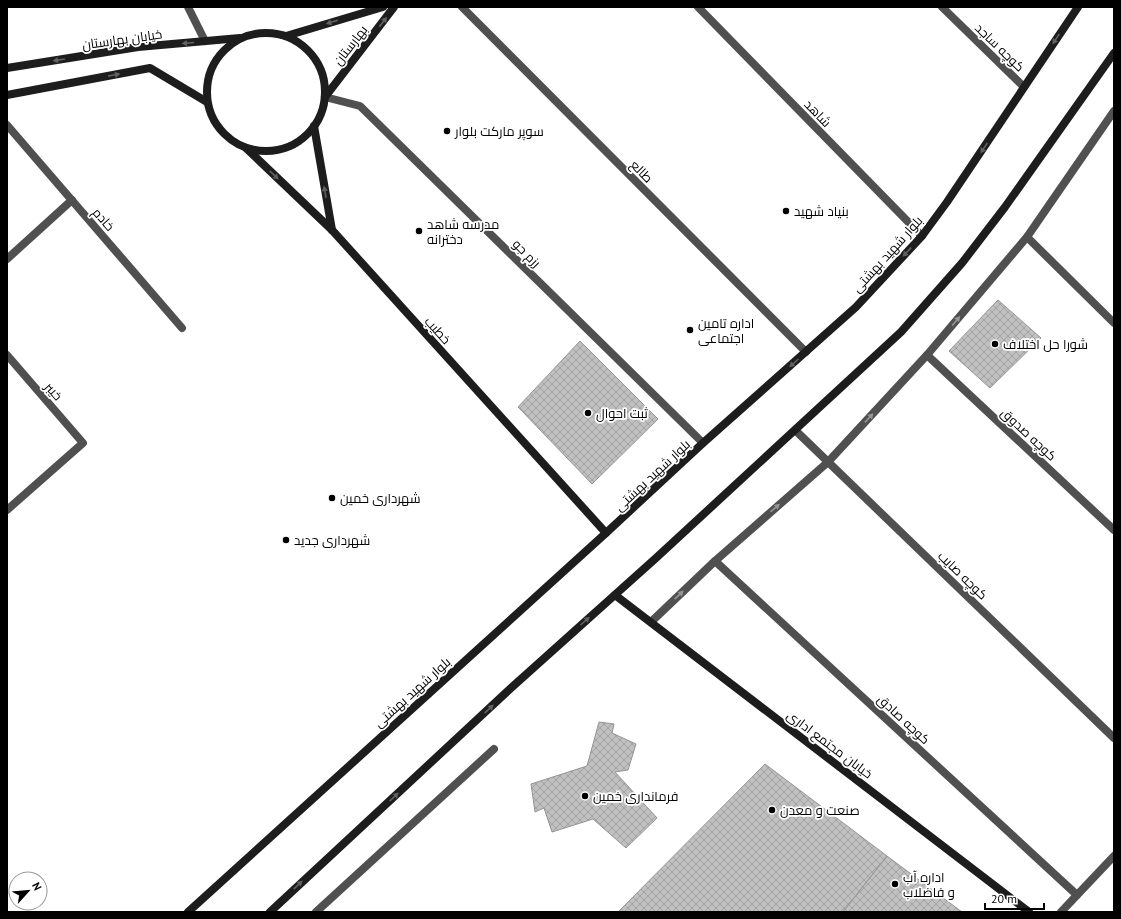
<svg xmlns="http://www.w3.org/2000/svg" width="1121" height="919" viewBox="0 0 1121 919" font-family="'PT Sans',Cairo,sans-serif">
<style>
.building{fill:url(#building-cross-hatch);stroke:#949494}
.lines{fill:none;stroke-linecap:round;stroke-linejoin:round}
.lane{stroke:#505050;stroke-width:8}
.street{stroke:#505050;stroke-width:8}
.secondary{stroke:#1d1d1d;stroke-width:8}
.oneway{fill:#616161}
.oneway2{fill:#969696}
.poi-dot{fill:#000;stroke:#fff;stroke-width:1.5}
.labels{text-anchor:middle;stroke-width:3.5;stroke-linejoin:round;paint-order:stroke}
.street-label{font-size:13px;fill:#000;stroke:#fff}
.poi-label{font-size:13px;fill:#000;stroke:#fff;text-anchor:start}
</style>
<defs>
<pattern id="building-cross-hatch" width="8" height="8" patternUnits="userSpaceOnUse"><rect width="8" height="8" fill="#c0c0c0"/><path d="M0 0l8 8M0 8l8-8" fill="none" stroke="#a3a3a3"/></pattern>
</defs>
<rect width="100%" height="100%" fill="#fff"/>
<g class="building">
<path d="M998,300l43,38 -51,50 -41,-37z"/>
<path d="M580,341l78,78 -66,65 -74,-77z"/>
<path d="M599,722l15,2 -2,9 24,11 -8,26 -13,2 42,46 -31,30 -33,-29 -41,13 -8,-24 -9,4 -4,-28 56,-18z"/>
<path d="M765,764l122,92 -44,56h-225z"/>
<path d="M887,856l75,56h-119z"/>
</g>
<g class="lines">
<path class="lane" d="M651,622l64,-61 113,-99 99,-107 100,-118 87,-126"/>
<g class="street">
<path d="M188,7l17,34"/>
<path d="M462,7l344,345"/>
<path d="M698,7l224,229"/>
<path d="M942,7l82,80"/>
<path d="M325,97l35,9 343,337"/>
<path d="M7,125l175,203"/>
<path d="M1027,237l87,86"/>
<path d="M7,259l65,-59"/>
<path d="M7,355l76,88 -76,67"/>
<path d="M927,355l187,175"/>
<path d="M795,430l319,308"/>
<path d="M715,561l362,334"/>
<path d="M316,912l178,-163"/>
<path d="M1061,912l53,-56"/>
</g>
<g class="secondary">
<circle cx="266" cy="92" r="59"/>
<path d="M286,36l97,-29"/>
<path d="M7,68l131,-21 102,-9"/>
<path d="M7,95l143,-27 57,34"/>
<path d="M325,97l69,-90"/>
<path d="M314,126l18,104"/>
<path d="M246,148l86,82 274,303"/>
<path d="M615,595l414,317"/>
<path d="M188,912l418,-379 97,-90 153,-136 66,-71 25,-34 131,-195"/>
<path d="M270,912l241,-224 145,-130 245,-226 61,-69 43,-56 109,-154"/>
</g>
</g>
<defs><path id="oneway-solid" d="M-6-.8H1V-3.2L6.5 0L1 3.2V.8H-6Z"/></defs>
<g class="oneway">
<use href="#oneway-solid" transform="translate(332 22) rotate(163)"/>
<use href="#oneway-solid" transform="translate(383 22) rotate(-52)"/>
<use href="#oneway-solid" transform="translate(1056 39) rotate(124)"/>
<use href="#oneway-solid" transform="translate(188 43) rotate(175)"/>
<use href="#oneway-solid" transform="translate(59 60) rotate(171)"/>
<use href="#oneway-solid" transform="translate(114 75) rotate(-11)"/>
<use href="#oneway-solid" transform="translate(984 148) rotate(124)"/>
<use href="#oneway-solid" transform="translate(274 175) rotate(44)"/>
<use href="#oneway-solid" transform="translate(325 192) rotate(-100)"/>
<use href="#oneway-solid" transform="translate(907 252) rotate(133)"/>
<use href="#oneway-solid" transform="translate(794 363) rotate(138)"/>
<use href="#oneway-solid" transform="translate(585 621) rotate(-42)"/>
<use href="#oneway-solid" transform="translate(489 709) rotate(-43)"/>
<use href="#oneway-solid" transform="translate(394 797) rotate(-43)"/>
<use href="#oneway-solid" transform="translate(298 885) rotate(-43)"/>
</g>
<g class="oneway2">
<use href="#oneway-solid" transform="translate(956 321) rotate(-50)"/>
<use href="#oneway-solid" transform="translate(869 418) rotate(-47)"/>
<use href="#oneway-solid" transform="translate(775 508) rotate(-41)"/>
<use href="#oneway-solid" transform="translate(679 595) rotate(-43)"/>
</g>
<g class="poi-dot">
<circle cx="447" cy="131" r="4"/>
<circle cx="786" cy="211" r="4"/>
<circle cx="419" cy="231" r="4"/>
<circle cx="690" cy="330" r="4"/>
<circle cx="995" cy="344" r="4"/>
<circle cx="588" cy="413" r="4"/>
<circle cx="332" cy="498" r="4"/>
<circle cx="286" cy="540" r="4"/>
<circle cx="585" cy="796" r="4"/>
<circle cx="772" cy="810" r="4"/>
<circle cx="895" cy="884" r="4"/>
</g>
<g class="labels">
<g class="street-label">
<text transform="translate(122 39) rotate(-8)" y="5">خیابان بهارستان</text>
<text transform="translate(350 45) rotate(-52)" y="5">بهارستان</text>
<text transform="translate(1000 47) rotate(44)" y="5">کوچه ساجد</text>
<text transform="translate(818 113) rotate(46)" y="5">شاهد</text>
<text transform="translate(642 171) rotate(45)" y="5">طالع</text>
<text transform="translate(104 219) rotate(49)" y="5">خادم</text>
<text transform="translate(527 253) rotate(45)" y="5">رزم جو</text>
<text transform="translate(887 254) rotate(-48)" y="5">بلوار شهید بهشتی</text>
<text transform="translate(438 330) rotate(48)" y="5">خطیب</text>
<text transform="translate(54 391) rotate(49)" y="5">خیبر</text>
<text transform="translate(1029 434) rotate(43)" y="5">کوچه صدوق</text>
<text transform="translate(652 475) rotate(-43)" y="5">بلوار شهید بهشتی</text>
<text transform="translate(963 575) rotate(44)" y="5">کوچه صایب</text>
<text transform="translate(412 692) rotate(-42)" y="5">بلوار شهید بهشتی</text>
<text transform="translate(904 719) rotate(43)" y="5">کوچه صادق</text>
<text transform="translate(830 744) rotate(37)" y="5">خیابان مجتمع اداری</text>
</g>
<g class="poi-label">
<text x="455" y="136">سوپر مارکت بلوار</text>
<text x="794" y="216">بنیاد شهید</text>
<text x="427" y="229">مدرسه شاهد<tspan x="427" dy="15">دخترانه</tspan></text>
<text x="698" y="328">اداره تامین<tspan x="698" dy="15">اجتماعی</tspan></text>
<text x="1003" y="349">شورا حل اختلاف</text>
<text x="596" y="418">ثبت احوال</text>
<text x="340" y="503">شهرداری خمین</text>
<text x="294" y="545">شهرداری جدید</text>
<text x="593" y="801">فرمانداری خمین</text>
<text x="780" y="815">صنعت و معدن</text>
<text x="903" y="882">اداره آب<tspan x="903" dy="15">و فاضلاب</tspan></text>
</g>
</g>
<rect width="1121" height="919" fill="none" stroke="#000000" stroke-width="16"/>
<g transform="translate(28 891) rotate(63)"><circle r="19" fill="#ffffff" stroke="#999999"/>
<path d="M0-3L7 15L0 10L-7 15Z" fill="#000000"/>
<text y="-6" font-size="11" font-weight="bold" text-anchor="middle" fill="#000000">N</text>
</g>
<path d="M985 903v6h59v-6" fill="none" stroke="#000000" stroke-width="2"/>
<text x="991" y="903" font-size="12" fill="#000000" stroke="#ffffff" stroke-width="3" paint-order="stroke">20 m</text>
</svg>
